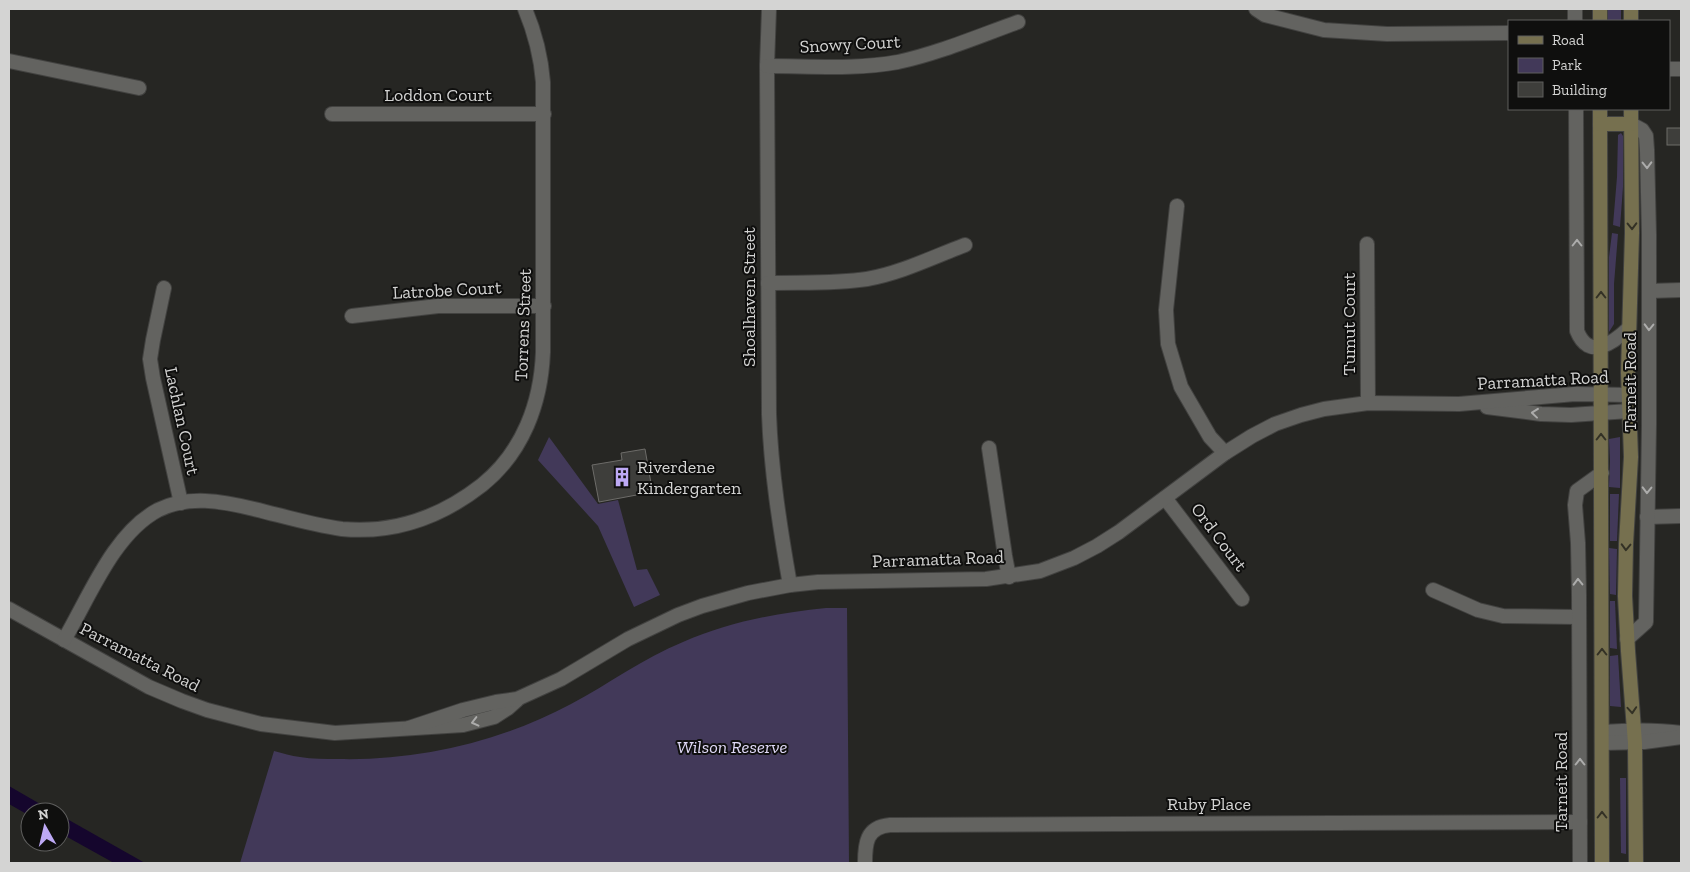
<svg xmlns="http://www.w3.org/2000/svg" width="1690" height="872" viewBox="0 0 1690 872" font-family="'Zilla Slab',serif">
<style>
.green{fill:#423959}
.water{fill:#15062d}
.building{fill:#3e3e3b;stroke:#6d6c69}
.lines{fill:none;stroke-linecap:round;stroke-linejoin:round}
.minor-casing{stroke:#424240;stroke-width:16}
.secondary-casing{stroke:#424240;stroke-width:16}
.minor{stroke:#636360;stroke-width:14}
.secondary{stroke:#76704f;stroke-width:14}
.oneway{stroke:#acacab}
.oneway2{stroke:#333125}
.labels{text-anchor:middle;stroke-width:4;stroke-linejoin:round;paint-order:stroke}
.street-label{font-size:18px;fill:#d4d4d3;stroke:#0f0f0e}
.poi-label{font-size:18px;fill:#d4d4d3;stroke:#0f0f0e;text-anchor:start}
.park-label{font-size:18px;font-style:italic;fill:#e2dbf9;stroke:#0f0f0e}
</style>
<rect width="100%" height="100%" fill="#262623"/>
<g class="green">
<rect x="1608" y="9" width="13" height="12"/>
<path d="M1621,133l2,3v51l-3,40 -7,-2 4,-48 1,-42z"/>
<path d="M1612,233l6,1 -4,50v40l-5,8v-75z"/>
<path d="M549,437l49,67 20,-4 19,70 10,-1 13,26 -26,12 -36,-81 -60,-66z"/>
<path d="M1620,437v51l-11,-1 1,-26 -1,-22z"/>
<path d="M1610,494h9l-2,47h-7z"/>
<path d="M1609,548l8,1 -1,46 -6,-1z"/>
<path d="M1610,601h5l2,48 -7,-1z"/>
<path d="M826,608h21l2,255h-609l34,-112c9,2 17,5 26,6 12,2 25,2 38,2 80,2 162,-17 233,-55 38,-20 72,-46 112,-62 46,-20 94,-29 143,-34z"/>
<path d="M1618,655l3,52 -11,-1v-50z"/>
<path d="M1620,778h6v76l-5,-1z"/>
</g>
<g class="water">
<path d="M9,786l45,26h-24v4l-21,-12z"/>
<path d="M60,815l85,48h-31l-54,-30z"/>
</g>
<g class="building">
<rect x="1667" y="128" width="14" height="17"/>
<path d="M645,449l7,40 -11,2 1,3 -43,8 -7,-37 30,-5 -1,-7z"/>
</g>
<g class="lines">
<defs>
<g id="minor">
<path d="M769,9l-2,57 2,348c2,57 11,114 21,171"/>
<path d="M1256,9l9,6 59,15 63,4 122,-1"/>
<path d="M1575,9v12"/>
<path d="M9,61l130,27"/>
<path d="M767,66c43,0 89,4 131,-4 41,-9 81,-26 120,-40"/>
<path d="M1669,69h12"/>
<path d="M1576,109l1,222c12,30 36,12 52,-3"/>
<path d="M332,114h212"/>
<path d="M1177,206l-11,104 2,34 13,43 29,50 15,16"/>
<path d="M1367,244l1,159"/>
<path d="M768,283c33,-1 67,1 99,-4 34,-6 66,-22 98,-34"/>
<path d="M164,288l-11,52 -3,19 3,19 28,125"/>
<path d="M1649,291l32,-1"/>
<path d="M352,316l86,-10h106"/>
<path d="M1487,407l54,7 30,1 58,-4"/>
<path d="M989,448l16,108 4,21"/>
<path d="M1165,498l77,101"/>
<path d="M1647,517l34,-1"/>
<path d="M1433,590l45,20 25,6 75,1"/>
<path d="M9,609l140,78 33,14 25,9 54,14 74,9 128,-8 31,-8 14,-9 9,-8"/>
<path d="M1627,639l19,-17 3,-197v-190l-2,-85 -1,-14 -4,-6 -11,-6"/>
<path d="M64,640c25,-42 49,-106 94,-130 30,-15 64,-9 96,-1 29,7 58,16 88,20 53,5 99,-12 140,-44 41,-33 59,-82 61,-133v-270c-2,-26 -8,-49 -18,-73"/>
<path d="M409,728l54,-18 33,-8 21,-3 44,-20 67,-40 50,-24 24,-9 46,-13 42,-8 28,-3 168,-3 54,-8 34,-13 23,-12 22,-14 106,-79 27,-17 23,-12 26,-9 23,-6 44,-6 91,1 116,-10 54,1"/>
<path d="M1602,732c27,-2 52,-3 79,1"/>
<path d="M1602,743l42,-1 37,-5"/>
<path d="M865,863c0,-19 1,-36 25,-38l690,-3"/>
<path d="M1580,863l-1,-268 -1,-52 -3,-38 2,-14 25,-18"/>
</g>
<g id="secondary">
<path d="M1631,9v12"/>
<path d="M1600,21v-12"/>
<path d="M1600,109l2,754"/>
<path d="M1631,109l1,124 -4,140 3,84 -5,87 -1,52 3,55 7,92 1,120"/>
<path d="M1600,124h31"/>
</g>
</defs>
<use href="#minor" class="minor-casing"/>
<use href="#secondary" class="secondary-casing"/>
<use href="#minor" class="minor"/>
<use href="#secondary" class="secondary"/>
</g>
<defs><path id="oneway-chevron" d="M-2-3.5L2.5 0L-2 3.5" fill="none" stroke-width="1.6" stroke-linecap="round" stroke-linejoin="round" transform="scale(1.25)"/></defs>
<g class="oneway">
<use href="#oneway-chevron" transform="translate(1647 165) rotate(89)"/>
<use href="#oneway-chevron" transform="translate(1577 243) rotate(-90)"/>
<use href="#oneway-chevron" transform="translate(1649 327) rotate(91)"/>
<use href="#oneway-chevron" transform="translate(1535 413) rotate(-174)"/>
<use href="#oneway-chevron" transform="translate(1647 490) rotate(91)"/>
<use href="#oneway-chevron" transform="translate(1578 582) rotate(-91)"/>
<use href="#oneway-chevron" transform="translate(475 722) rotate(166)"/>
<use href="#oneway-chevron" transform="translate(1580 762) rotate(-90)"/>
</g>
<g class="oneway2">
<use href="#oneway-chevron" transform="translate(1632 226) rotate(89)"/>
<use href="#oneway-chevron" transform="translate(1601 295) rotate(-90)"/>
<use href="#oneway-chevron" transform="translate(1601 437) rotate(-90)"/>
<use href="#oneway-chevron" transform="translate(1626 547) rotate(92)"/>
<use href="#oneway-chevron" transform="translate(1602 652) rotate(-90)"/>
<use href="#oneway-chevron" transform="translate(1632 710) rotate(86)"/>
<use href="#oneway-chevron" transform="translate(1602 815) rotate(-90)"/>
</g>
<defs>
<symbol id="building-bare" viewBox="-9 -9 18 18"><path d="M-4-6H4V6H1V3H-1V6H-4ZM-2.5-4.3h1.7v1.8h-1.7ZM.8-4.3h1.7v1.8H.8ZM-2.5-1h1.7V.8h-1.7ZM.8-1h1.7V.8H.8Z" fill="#bda9f5" stroke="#0f0f0e" stroke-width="2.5" paint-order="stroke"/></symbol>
</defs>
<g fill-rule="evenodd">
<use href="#building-bare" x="608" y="463" width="28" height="28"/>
</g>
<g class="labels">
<g class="street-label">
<text transform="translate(850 44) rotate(-3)" y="6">Snowy Court</text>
<text x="438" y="101">Loddon Court</text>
<text transform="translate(447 290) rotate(-3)" y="6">Latrobe Court</text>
<text transform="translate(749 297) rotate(-90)" y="6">Shoalhaven Street</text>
<text transform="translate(1349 324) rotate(-90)" y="6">Tumut Court</text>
<text transform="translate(523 325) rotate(-88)" y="6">Torrens Street</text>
<text transform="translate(1543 380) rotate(-3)" y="6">Parramatta Road</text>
<text transform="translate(1630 382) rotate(-90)" y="6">Tarneit Road</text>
<text transform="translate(182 421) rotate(78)" y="6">Lachlan Court</text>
<text transform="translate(1219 537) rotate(53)" y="6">Ord Court</text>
<text transform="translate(938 559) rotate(-2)" y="6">Parramatta Road</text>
<text transform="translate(140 657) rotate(27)" y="6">Parramatta Road</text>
<text transform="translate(1561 782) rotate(-90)" y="6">Tarneit Road</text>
<text x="1209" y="810">Ruby Place</text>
</g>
<g class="poi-label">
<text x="637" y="473">Riverdene<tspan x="637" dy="21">Kindergarten</tspan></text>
</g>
<g class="park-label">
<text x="732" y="753">Wilson Reserve</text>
</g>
</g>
<rect width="1690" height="872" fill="none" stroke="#d4d4d3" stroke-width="20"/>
<rect x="1508" y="20" width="162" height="90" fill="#0f0f0e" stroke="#5e5e5d"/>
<rect x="1518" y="36" width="25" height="8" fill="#76704f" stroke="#5e5e5d"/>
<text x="1552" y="45" font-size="15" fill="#d4d4d3">Road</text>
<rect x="1518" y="58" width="25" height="15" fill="#423959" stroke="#5e5e5d"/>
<text x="1552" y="70" font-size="15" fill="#d4d4d3">Park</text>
<rect x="1518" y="82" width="25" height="15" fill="#3e3e3b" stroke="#5e5e5d"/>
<text x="1552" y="95" font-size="15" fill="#d4d4d3">Building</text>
<g transform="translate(45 827) rotate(352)"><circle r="24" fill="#0f0f0e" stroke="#5e5e5d"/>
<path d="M0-4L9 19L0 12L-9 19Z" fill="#bda9f5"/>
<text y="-8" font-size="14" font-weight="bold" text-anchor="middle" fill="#d4d4d3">N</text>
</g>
</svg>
